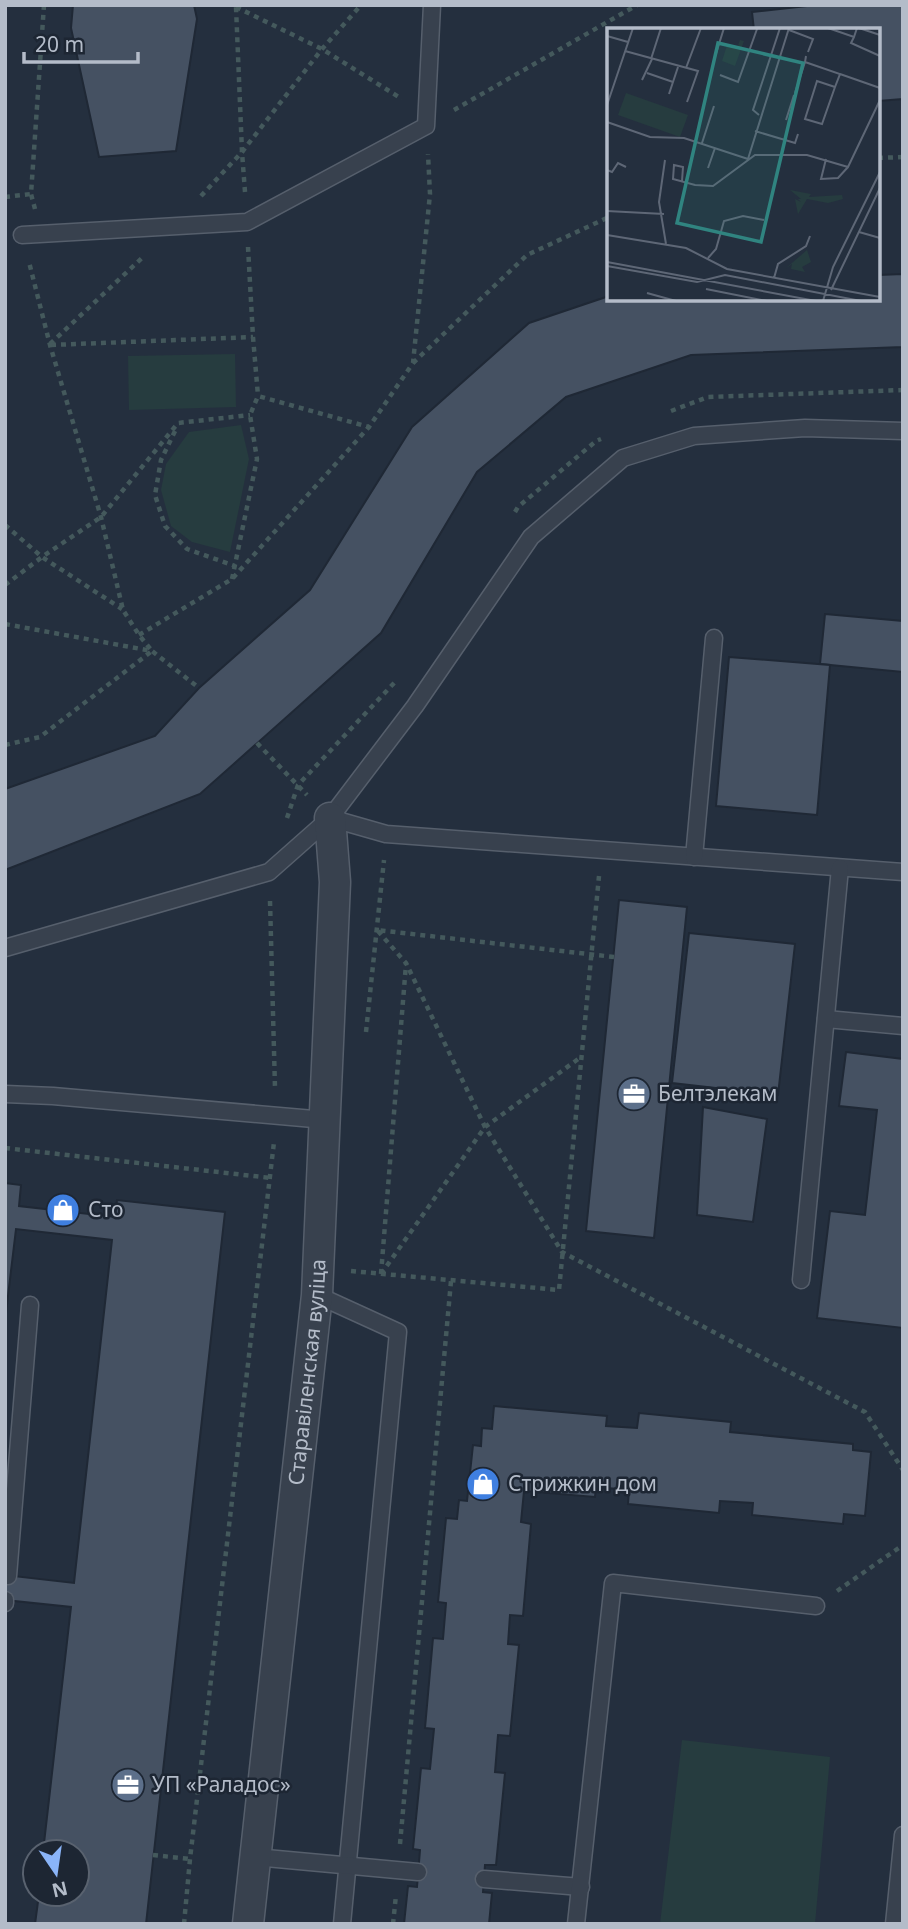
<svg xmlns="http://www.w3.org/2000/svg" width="908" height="1929" viewBox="0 0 908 1929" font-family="'Noto Sans',sans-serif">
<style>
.green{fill:#263c3f}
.building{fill:#455162;stroke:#1f2835;stroke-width:2}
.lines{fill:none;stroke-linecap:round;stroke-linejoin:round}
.lane-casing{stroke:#565f6c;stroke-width:19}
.street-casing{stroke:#565f6c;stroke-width:33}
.path{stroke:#44595c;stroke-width:4.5;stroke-dasharray:5 5;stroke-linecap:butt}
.lane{stroke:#38414e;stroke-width:16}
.street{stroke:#38414e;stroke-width:30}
.labels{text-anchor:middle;stroke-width:5;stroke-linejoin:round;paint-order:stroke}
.poi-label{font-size:21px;fill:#b4bcc9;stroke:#1d2633;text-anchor:start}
.street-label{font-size:21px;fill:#b4bcc9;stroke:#1d2633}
.inset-road{fill:none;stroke:#5e6776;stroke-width:2}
.view{fill:#308480;fill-opacity:0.15;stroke:#308480;stroke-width:3.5}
.inset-edge{fill:none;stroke:#b4bcc9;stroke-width:3.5}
</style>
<rect width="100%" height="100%" fill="#242f3e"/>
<g class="green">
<path d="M235,354l1,53 -107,3 -1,-54z"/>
<path d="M241,425l8,34 -19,93 -38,-10 -21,-16 -10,-36 5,-26 23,-32z"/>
<path d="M682,1740l148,17 -15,167 -112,-2 -1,2h-42z"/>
</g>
<g class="building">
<path d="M73,5h121l3,14 -21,132 -77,6 -28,-129z"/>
<path d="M816,5h87v94l-25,2v-71h-124l-2,-18z"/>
<path d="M903,274v73l-212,8 -125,42 -89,75 -96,161 -181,161 -195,76v-81l150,-53 44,-48 111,-98 102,-163 117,-104 80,-27v3h269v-24z"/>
<path d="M825,614l78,7v51l-83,-8z"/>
<path d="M729,657l101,8 -13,150 -101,-9z"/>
<path d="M619,900l68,7 -33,331 -68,-7z"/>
<path d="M689,933l106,11 -17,151 -106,-12z"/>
<path d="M846,1052l57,7v269l-86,-10 13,-107 35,4 12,-105 -38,-4z"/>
<path d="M703,1107l64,12 -14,103 -56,-7z"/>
<path d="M5,1183l16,2 -2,21 96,11 2,-17 108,12 -79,712h-111l4,-30h38v-42h-34l28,-245 -66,-7v-25l69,8 38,-343 -96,-11 -11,92z"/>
<path d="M494,1406l113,10 -1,10 31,2 2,-15 92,9 -1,10 123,12v6l18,2 -6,64 -21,-2 -1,10 -91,-9 1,-12 -33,-2 -1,12 -91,-9 1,-14 -33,-3 -1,10 -71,-6 -3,31 10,2 -8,92 -13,-1 -2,29 11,1 -9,91 -12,-1 -3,37 10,1 -9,92h-11l-2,27 9,1 -3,31h-85l4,-38 9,1 3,-37 -7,-1 8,-81 9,1 4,-40 -9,-1 8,-90 10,1 3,-36 -8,-1 8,-84 11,1 2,-19 8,1 6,-56 8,1 1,-18 10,1z"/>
</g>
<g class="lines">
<defs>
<g id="lane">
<path d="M22,235l225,-13 179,-96 6,-121"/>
<path d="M330,818l56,16 517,38"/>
<path d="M694,857l20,-219"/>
<path d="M5,948l264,-76 61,-54 85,-112 116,-169 92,-79 71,-22 111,-8 98,3"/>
<path d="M826,1019l77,7"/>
<path d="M5,1094l48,2 272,24"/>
<path d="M801,1280l39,-412"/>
<path d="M317,1295l81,37 -56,592"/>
<path d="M8,1576l22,-271"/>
<path d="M5,1603v-3"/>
<path d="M255,1857l163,15"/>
<path d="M484,1879l97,8"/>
<path d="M576,1924l37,-341 203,23"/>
<path d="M894,1924l9,-89"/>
</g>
<g id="street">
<path id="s1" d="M248,1924l69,-629 18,-413 -5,-64"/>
</g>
</defs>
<use href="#lane" class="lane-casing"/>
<use href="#street" class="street-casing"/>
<g class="path">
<path d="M236,7l86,42 80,50"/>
<path d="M454,110l183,-105"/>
<path d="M878,158l25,-1"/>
<path d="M245,192l-3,-40 80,-103 39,-44"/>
<path d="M201,196l41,-44 -6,-145"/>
<path d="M5,197l26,-3"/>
<path d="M35,209l-4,-15 13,-189"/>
<path d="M248,247l5,90 5,59"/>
<path d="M50,344l93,-87"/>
<path d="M51,345l202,-8"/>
<path d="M413,363l114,-108 82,-38"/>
<path d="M671,411l37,-14 195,-7"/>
<path d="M175,431l-14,29 -6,35 10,31 22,23 48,17"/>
<path d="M515,512l3,-5 78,-66 5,-2"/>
<path d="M5,525l37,32 80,52"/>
<path d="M232,579l25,-120 -7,-44 8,-19 111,31 44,-64 17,-169 -2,-40"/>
<path d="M5,585l37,-28 59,-40 77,-94 72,-8"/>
<path d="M5,624l147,27 47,37"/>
<path d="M139,635l93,-56 137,-152"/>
<path d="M257,743l50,52"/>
<path d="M5,745l35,-8 112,-86 -13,-16 -16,-25 -22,-93 -51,-172 -21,-83"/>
<path d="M287,818l11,-33 97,-103"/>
<path d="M270,901l5,187"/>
<path d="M614,957l-237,-27 29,33 79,164 77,125 303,160 38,58"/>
<path d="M366,1032l18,-172"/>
<path d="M5,1148l266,30"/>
<path d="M351,1271l208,19 40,-414"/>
<path d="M381,1274l25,-310"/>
<path d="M381,1274l104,-147 96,-70"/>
<path d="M837,1591l66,-46"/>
<path d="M400,1844l51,-563"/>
<path d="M153,1855l37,4"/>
<path d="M184,1924l6,-65 84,-717"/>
<path d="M393,1924l3,-29"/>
</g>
<use href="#lane" class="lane"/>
<use href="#street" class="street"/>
</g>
<defs>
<symbol id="office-disc" viewBox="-11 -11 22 22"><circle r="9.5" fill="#5c6f8a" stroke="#1d2633"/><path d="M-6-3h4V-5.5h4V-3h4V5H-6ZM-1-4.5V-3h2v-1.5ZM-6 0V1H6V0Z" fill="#fff"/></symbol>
<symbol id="shop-disc" viewBox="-11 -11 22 22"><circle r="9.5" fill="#3f7fe0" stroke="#1d2633"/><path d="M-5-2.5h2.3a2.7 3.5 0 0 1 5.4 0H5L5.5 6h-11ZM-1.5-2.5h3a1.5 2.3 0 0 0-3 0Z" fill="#fff"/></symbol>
</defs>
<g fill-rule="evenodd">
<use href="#office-disc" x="615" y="1075" width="38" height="38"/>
<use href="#shop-disc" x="44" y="1191" width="38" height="38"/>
<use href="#shop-disc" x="464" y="1465" width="38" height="38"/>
<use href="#office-disc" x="109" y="1766" width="38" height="38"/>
</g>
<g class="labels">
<g class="poi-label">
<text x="658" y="1101">Белтэлекам</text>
<text x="88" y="1217">Сто</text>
<text x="508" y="1491">Стрижкин дом</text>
<text x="152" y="1792">УП «Раладос»</text>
</g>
<g class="street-label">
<text dy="7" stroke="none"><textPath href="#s1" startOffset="555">Старавіленская вуліца</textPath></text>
</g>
</g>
<g transform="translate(607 28)">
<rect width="273" height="273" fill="#242f3e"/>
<path d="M133,12l4,1 -9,25 -13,-5 5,-16 10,3zM19,65l62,22 -8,22 -62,-22zM183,162l21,4 -2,3 33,-2 1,4 -15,4 -21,-4 -9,15 -3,-15 6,3 -3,-3h3zM200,222l4,12 -9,5 3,5 -14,-3 1,-5 -7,5z" fill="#263c3f"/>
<path class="inset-road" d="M221,0l26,9 3,-9M252,0l21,7M182,2l24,9 -5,13M0,8l21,6M247,9l-3,6 29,13M18,23l73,20 -11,31M199,28l-1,6 35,12 -5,13 -13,37 -17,-5 12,-38 18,6M44,31l10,-31M107,32l10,-32M79,40l15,-40M40,45l26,9M233,46l40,14M113,47l18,7 19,-53M35,52l10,-21M188,65l10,-31M62,66l9,-27M0,77l26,-77M152,87l-6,-5 27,-82M179,92l8,-25M0,94l43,15 34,1 64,21M148,103l40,12 3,-9M95,115l12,-37M141,131l41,-131M219,131l-5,20 17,-1 10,-11M58,132l-6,42 7,42M101,140l7,-20M0,142l5,2 6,-9 8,4M75,153l1,-14 -9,-2 -1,14 22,6 18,1 42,-31h52l41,12 32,-67M0,183l57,3M252,204l21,6M0,207l79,13 41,21 153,28M101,230l8,-9 8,-28 19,-5 21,4M0,234l209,39M0,238l90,16 28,-7 136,26M167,250l4,-14 28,-18 4,-10M99,261l61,12M224,262l49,-102M40,265l29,8M216,273l10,-34 47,-95"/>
<path class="view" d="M111,15l85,20 -42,179 -84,-19z"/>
<rect width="273" height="273" class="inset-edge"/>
</g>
<rect width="908" height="1929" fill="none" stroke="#b4bcc9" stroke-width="14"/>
<g transform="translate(56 1873) rotate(167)"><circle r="33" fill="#1d2633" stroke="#59626f" stroke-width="2"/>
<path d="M0-5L12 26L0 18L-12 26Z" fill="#8ab4f8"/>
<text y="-10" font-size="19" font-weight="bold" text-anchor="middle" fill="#b4bcc9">N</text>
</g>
<path d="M24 52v10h114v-10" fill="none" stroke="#b4bcc9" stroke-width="3.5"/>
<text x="35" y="52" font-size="21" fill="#b4bcc9" stroke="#1d2633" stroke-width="5" paint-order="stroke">20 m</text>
</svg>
